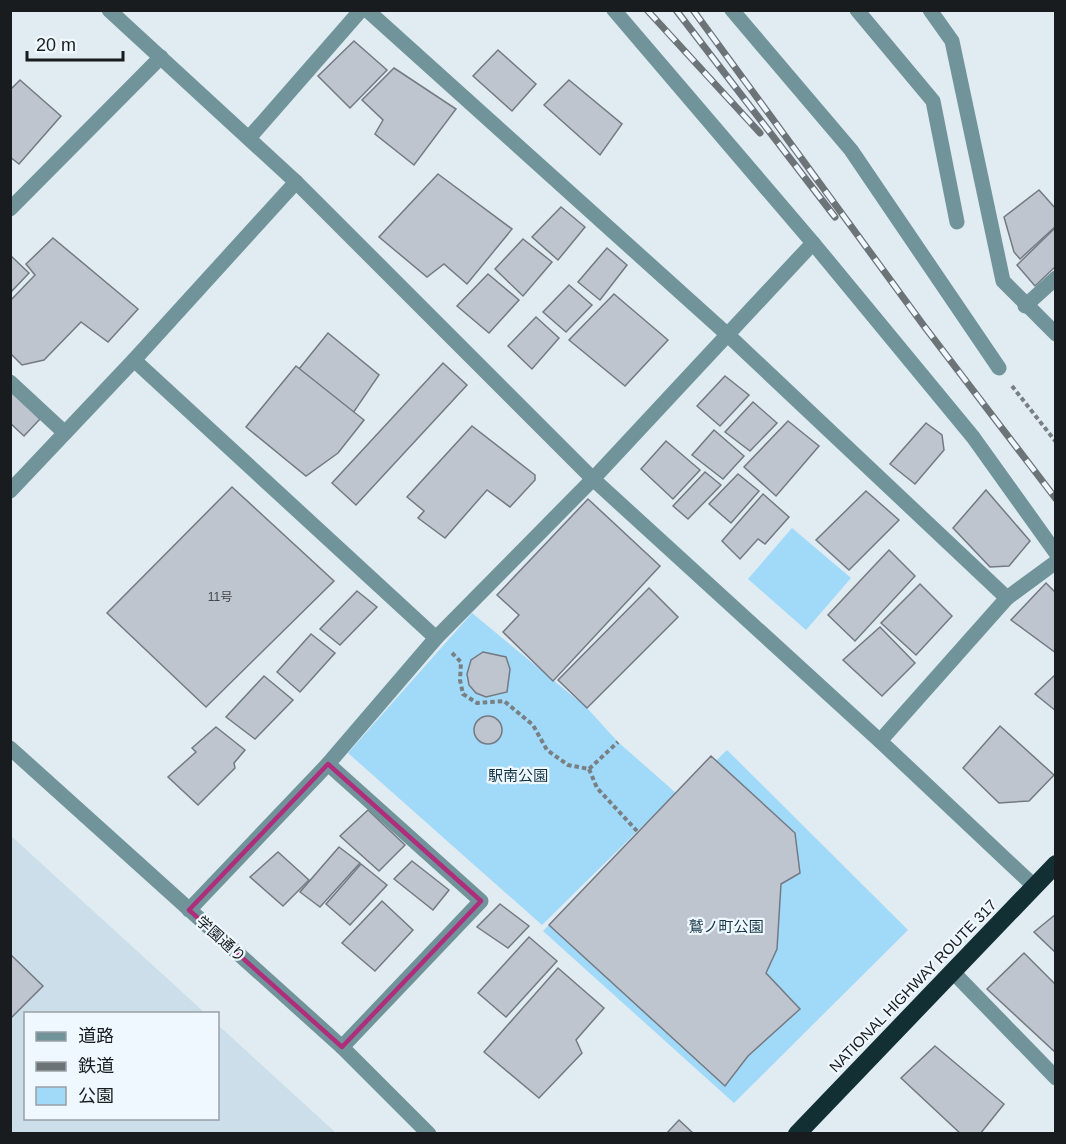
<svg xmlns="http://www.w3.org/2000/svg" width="1066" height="1144" viewBox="0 0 1066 1144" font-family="Arial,'Noto Sans JP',sans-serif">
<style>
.built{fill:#cbdee9}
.green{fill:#a1d9f9}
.building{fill:#bec5ce;stroke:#747a83;stroke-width:1.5}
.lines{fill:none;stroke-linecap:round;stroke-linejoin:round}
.path{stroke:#788084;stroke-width:4;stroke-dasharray:4.5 3;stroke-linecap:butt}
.minor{stroke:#71949b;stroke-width:15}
.highway{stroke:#122f34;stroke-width:18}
.rail-casing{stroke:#6d7478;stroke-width:7}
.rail{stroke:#eff8fe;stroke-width:4.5;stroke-dasharray:14;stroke-linecap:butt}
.marked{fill:none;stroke:#ae2e7b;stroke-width:4.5;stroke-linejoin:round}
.labels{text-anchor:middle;stroke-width:4.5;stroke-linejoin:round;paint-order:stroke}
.number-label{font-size:12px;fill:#42464a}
.park-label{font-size:15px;fill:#153545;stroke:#eff8fe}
.street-label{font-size:15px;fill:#181c1e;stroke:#eff8fe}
</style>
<rect width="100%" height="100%" fill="#e0ebf2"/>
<path class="built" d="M10,835l195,178 -179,1v104h192v-93l118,108h-325z"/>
<g class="green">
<path d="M792,528l59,50 -45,52 -58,-51z"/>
<path d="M472,613l115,95 31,34 58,51 -134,132 -194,-172z"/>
<path d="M727,750l181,180 -174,173 -191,-172z"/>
</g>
<g class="building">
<path d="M354,41l33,29 -37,38 -32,-32z"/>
<path d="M498,50l38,34 -24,27 -39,-35z"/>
<path d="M394,68l62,41 -42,56 -39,-31 8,-14 -21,-20z"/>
<path d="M20,80l41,36 -42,48 -9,-7v-67z"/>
<path d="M569,80l53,44 -22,31 -56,-50z"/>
<path d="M438,174l74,55 -45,55 -23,-20 -17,13 -48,-40z"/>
<path d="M1039,190l17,19v17l-36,33 -6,-7 -10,-35z"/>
<path d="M561,207l24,20 -27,33 -26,-23z"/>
<path d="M1056,227v39l-21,20 -18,-21z"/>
<path d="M53,238l85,71 -30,33 -27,-20 -37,38 -22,5 -12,-12v-52l25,-26 -9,-11z"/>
<path d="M523,239l29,23 -29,34 -28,-27z"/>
<path d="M607,248l20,17 -27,35 -22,-18z"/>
<path d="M10,255l19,18 -19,20z"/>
<path d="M488,274l31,26 -30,33 -32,-27z"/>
<path d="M569,285l23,20 -26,27 -23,-20z"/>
<path d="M614,294l54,46 -43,46 -56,-46z"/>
<path d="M536,317l23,21 -27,31 -24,-23z"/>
<path d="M328,333l51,42 -26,38 -54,-44z"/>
<path d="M443,363l24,22 -111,120 -24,-22z"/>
<path d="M296,366l68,54 -26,33 -32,23 -60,-49z"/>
<path d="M725,376l24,19 -29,31 -23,-20z"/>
<path d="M10,390l30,29 -16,17 -14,-13z"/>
<path d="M753,402l24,21 -27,28 -25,-19z"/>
<path d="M788,421l31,25 -43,50 -32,-29z"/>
<path d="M926,423l16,12 2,15 -29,34 -25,-20z"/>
<path d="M472,426l63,49v5l-25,27 -23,-17 -42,48 -27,-20 6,-7 -17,-14z"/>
<path d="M714,430l30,26 -21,23 -31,-24z"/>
<path d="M666,441l34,29 -27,29 -32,-30z"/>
<path d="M705,472l16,13 -33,34 -15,-13z"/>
<path d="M738,474l21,17 -28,32 -22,-19z"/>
<path d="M232,487l102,94 -128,126 -99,-94z"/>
<path d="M986,490l44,51 -21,25 -19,1 -37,-39z"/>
<path d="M866,491l33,29 -50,50 -33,-30z"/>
<path d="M763,494l26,23 -24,27 -7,-5 -18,20 -18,-18z"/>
<path d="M588,499l72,67 -107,115 -50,-49 16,-17 -22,-20z"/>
<path d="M889,550l26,26 -60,65 -27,-26z"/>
<path d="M1046,583l10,10v60l-45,-33z"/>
<path d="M920,584l32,32 -36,39 -35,-32z"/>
<path d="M649,588l29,29 -91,91 -29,-28z"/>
<path d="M357,591l20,16 -37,38 -20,-16z"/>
<path d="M880,627l35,36 -33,33 -39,-36z"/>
<path d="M311,634l24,19 -35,39 -23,-20z"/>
<path d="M483,652l23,5 4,12 -3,23 -21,5 -10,-4 -7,-8 -2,-11 4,-14z"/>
<path d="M1056,674v37l-21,-17z"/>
<path d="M264,676l29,24 -38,39 -29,-22z"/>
<circle cx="488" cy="730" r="14"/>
<path d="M1000,726l54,49 -25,26 -30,2 -36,-35z"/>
<path d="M216,727l29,23 -11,13 1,5 -37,37 -30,-28 28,-25 -4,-4z"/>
<path d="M711,756l84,77 5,40 -19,11 -4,65 -11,24 34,36 -52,47 -23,30 -176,-161z"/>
<path d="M368,810l37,35 -26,26 -39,-35z"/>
<path d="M339,847l21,16 -40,44 -20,-15z"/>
<path d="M278,852l31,28 -26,26 -33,-29z"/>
<path d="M412,861l37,29 -16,20 -39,-31z"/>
<path d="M361,864l26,21 -37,40 -24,-21z"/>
<path d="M382,901l31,29 -38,41 -33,-28z"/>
<path d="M500,904l29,22 -21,22 -31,-21z"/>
<path d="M1056,914v39l-22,-21z"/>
<path d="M529,937l28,24 -51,56 -28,-24z"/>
<path d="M1024,953l32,32v68l-69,-64z"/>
<path d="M10,954l33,32 -33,33z"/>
<path d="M558,968l46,40 -28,32 6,13 -43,45 -55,-46z"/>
<path d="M935,1046l69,58 -24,30h-19l-60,-56z"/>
<path d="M679,1120l15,14h-28z"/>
</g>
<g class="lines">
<g class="path">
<path d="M1012,386l44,56"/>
<path d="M452,653l9,9 -1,18 3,14 14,9 27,-2 29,24 14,25 21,15 21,4 29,-27"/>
<path d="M589,769l8,19 40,43"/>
</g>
<g class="minor">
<path d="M109,10l187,172 297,297 287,262 154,145"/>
<path d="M367,10l362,326 278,262"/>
<path d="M614,10l199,233 160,194 83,116"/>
<path d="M732,10l119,140 148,218"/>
<path d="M857,10l76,91 24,121"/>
<path d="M930,10l22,31 51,240 53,53"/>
<path d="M249,138l112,-128"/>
<path d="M10,209l151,-152"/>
<path d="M1025,306l31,-28"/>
<path d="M134,360l302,278"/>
<path d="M10,382l55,51"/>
<path d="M10,491l124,-131 162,-178"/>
<path d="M880,741l127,-143 49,-36"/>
<path d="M10,748l332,299 87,87"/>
<path d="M328,764l153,137 -139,146"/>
<path d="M189,910l139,-146 108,-126 157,-159 220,-236"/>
<path d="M952,971l104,107"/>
</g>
<path class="highway" d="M797,1134l259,-270"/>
<defs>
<g id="rail">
<path d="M647,10l113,123"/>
<path d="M676,10l159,207"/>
<path d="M693,10l231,316 132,173"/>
</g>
</defs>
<use href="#rail" class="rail-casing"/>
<use href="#rail" class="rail"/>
</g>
<path class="marked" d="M328,764l153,137 -139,146 -153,-137z"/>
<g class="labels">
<g class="number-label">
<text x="220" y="601">11号</text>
</g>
<g class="park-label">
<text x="518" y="781">駅南公園</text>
<text x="726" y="932">鷲ノ町公園</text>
</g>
<g class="street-label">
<text transform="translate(221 939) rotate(42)" y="5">学園通り</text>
<text transform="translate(913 986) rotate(-46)" y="5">NATIONAL HIGHWAY ROUTE 317</text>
</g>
</g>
<rect width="1066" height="1144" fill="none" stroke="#181c1e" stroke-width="24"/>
<rect x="24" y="1012" width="195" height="108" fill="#eff8fe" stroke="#99a0a4" stroke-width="1.5"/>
<rect x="36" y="1032" width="30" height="9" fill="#71949b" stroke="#99a0a4" stroke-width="1.5"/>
<text x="78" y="1042" font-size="18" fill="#181c1e">道路</text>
<rect x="36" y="1062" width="30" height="9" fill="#6d7478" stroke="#99a0a4" stroke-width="1.5"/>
<text x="78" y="1072" font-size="18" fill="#181c1e">鉄道</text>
<rect x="36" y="1087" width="30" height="18" fill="#a1d9f9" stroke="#99a0a4" stroke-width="1.5"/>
<text x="78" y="1102" font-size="18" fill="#181c1e">公園</text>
<path d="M27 51v9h96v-9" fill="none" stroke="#181c1e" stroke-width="3"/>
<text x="36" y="51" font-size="18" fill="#181c1e" stroke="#eff8fe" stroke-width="4.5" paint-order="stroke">20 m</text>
</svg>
